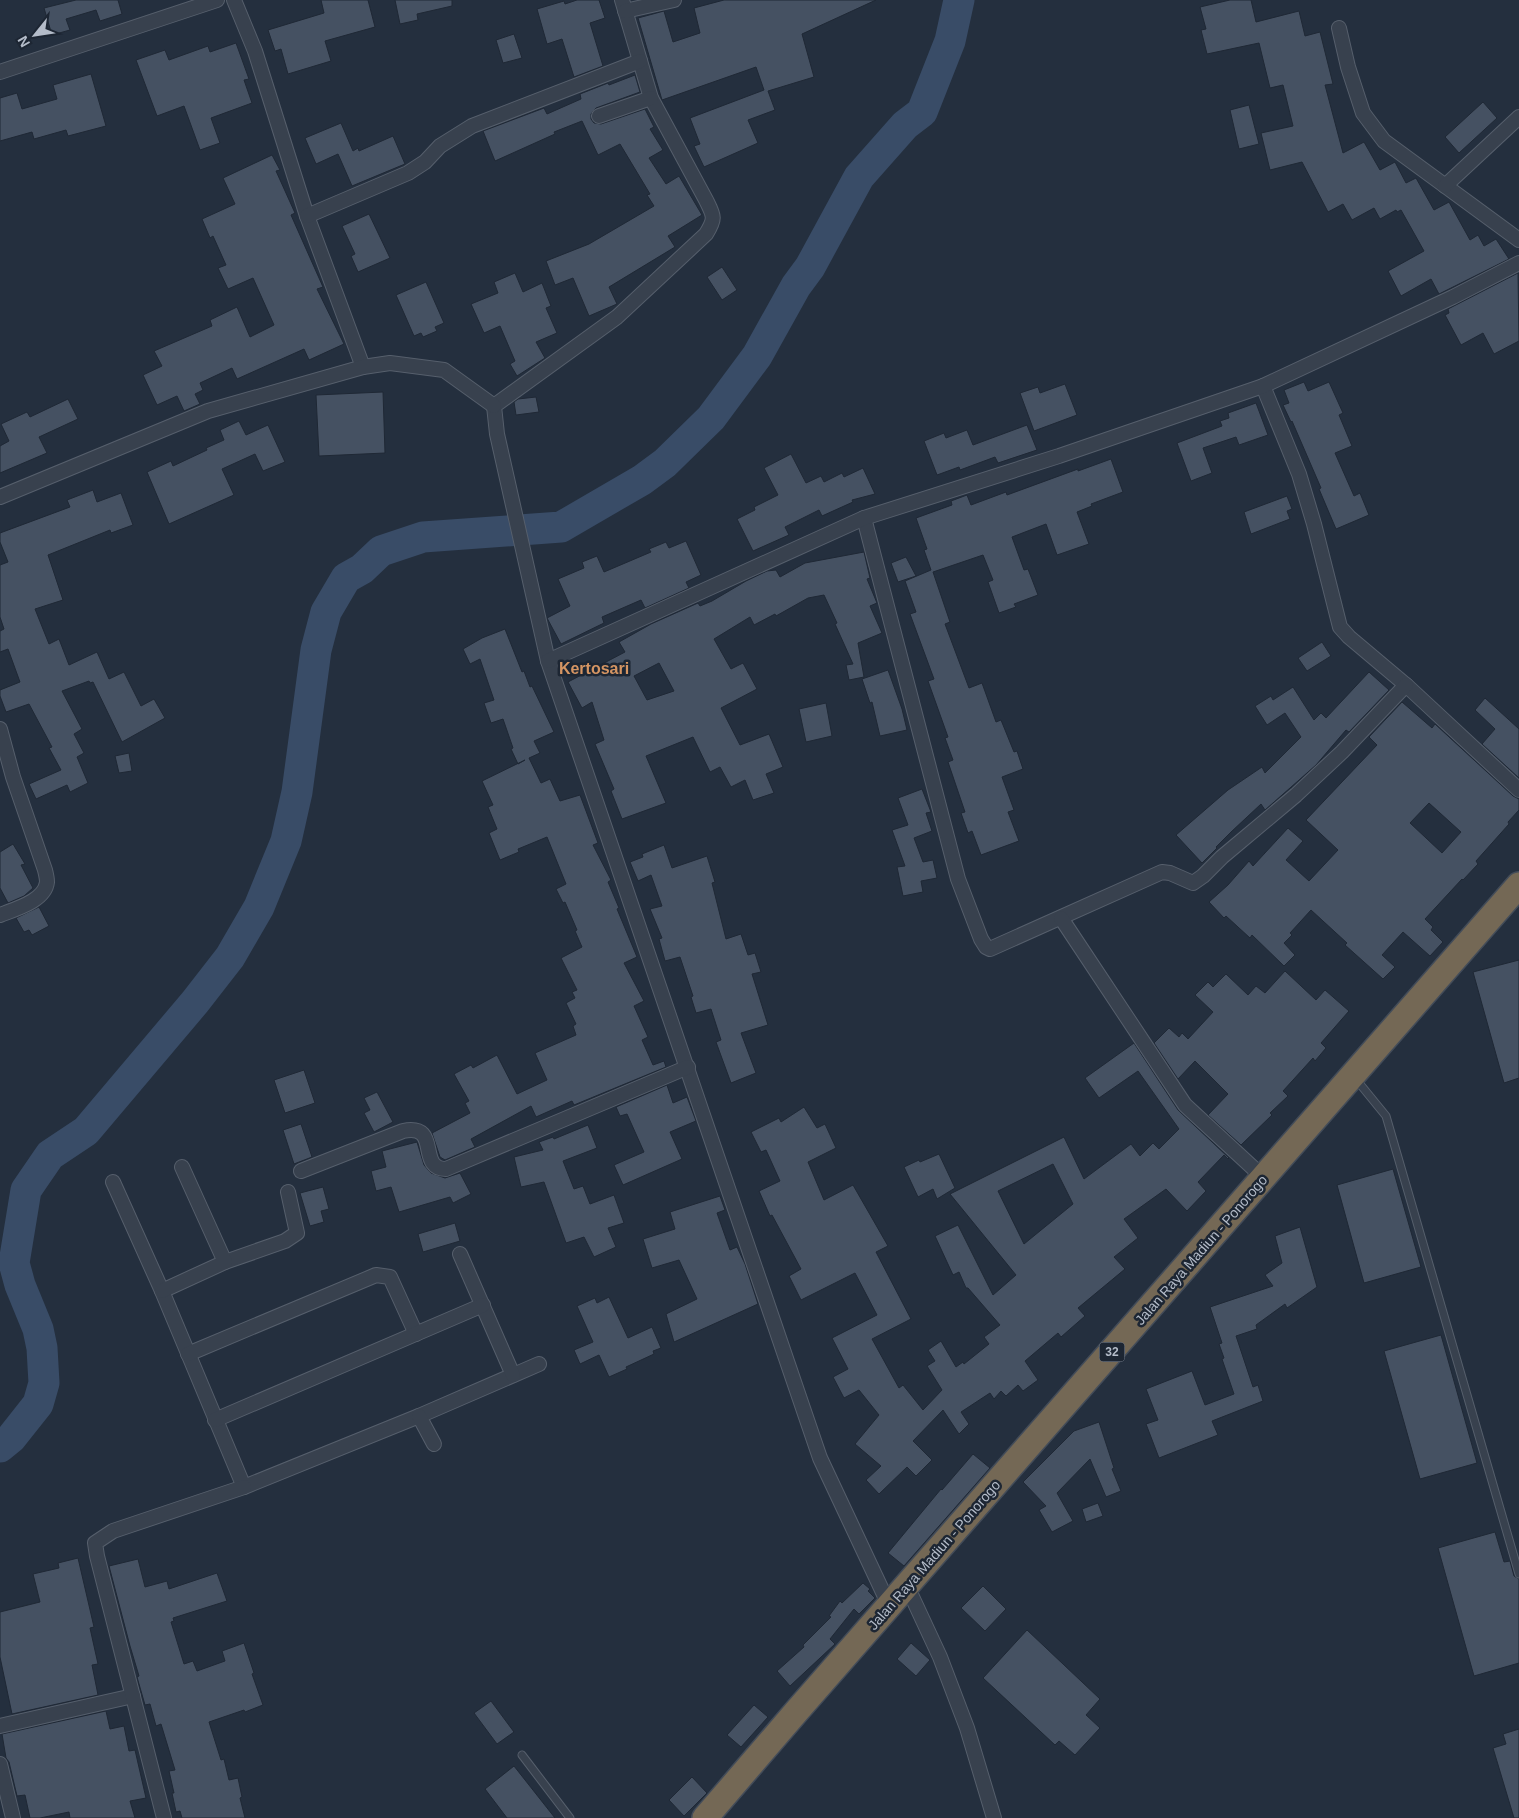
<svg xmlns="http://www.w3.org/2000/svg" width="1519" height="1818" viewBox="0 0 1519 1818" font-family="Arial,sans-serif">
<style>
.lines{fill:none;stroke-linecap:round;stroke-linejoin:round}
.river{stroke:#394c67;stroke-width:31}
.building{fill:#455162;stroke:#1f2835;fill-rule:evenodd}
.lane-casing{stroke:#565f6c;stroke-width:9}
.street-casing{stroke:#565f6c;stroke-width:16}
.highway-casing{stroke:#434c59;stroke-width:28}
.lane{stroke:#38414e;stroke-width:7}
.street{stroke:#38414e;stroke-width:14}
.highway{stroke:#746855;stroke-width:25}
.labels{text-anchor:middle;stroke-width:5;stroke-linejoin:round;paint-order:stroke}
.shield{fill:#1d2633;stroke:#878f9c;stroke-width:1}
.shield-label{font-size:12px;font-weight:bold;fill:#b4bcc9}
.street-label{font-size:14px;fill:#b4bcc9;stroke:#1d2633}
.quarter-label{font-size:16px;font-weight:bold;fill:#d59563;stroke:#1d2633}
</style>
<rect width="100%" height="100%" fill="#242f3e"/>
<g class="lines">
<path class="river" d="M0,1447l11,-9 27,-34 6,-21 -2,-35 -4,-19 -18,-44 -6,-22 12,-73 24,-35 36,-24 109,-129 35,-45 29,-50 27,-66 11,-49 19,-142 10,-38 20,-34 16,-9 19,-18 42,-14 138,-10 81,-47 23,-17 46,-45 46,-62 39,-70 14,-19 49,-90 46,-52 17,-13 28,-71 9,-41"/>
</g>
<g class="building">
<path d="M76,0h42l4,14 -22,7 -4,-11 -30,9 4,11 -18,5 -8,-27z"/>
<path d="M321,0h47l7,27 -50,14 6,20 -43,13 -7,-25 -6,2 -7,-21 56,-17z"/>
<path d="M395,0h57v6l-35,8 1,6 -18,4z"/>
<path d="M577,0h22l6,18 -15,5 13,43 -29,11 -12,-38 -15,5 -10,-35 27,-8 1,3z"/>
<path d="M724,0h152l-74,34 12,43 -46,14 7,19 -27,10 10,23 -54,24 -10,-21 6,-2 -10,-26 74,-28 -8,-23 -94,33 -24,-82 26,-7 9,31 27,-9 -6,-25z"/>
<path d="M1230,0h21l5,22 43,-11 6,25 15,-4 13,52 -8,1 18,68 21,-11 16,28 15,-8 11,21 10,-5 18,32 15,-8 21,38 8,-5 6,11 12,-7 13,20 -70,35 -8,-15 -30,17 -13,-25 36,-20 -23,-41 -4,2 -1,-2 -16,9 -6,-11 -22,12 -9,-16 -15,8 -26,-50 -32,8 -9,-37 32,-7 -10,-41 -13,3 -11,-45 -52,11 -6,-24 5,-1 -6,-22z"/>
<path d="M514,34l8,24 -19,5 -7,-23z"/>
<path d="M236,43l13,36 -5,1 8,23 -41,15 9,25 -20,7 -16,-44 -27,10 -21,-56 29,-10 4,10 39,-14 2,6z"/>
<path d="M91,74l15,52 -38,10 -2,-6 -32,9 -2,-7 -32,9v-43l17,-5 5,16 35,-10 -4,-14z"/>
<path d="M635,75l5,17 -44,16 -5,6v5l3,4 7,1 44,-15 9,18 -4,2 13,21 -14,8 17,26 13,-8 23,39 -34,21 7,11 -66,40 8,17 -28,12 -16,-38 -18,7 -9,-24 43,-17 65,-38 -7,-11 3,-1 -30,-50 -22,11 -16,-34 -28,11 1,2 -60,27 -12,-30 61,-23 3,6 34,-15 -1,-5 28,-11 1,2z"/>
<path d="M1483,102l14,16 -38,35 -14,-16z"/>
<path d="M1249,105l10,39 -20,5 -9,-39z"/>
<path d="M341,123l12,28 5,-3 1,3 34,-15 12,28 -53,22 -14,-32 -22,10 -11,-26z"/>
<path d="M272,155l8,15 -4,1 19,42 -4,2 32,72 -6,2 27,55 -35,16 -5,-11 -67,30 -5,-11 -32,15 3,7 -8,4 5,10 -16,7 -7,-15 -20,9 -14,-30 19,-9 -8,-15 58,-25 -2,-6 27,-13 13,30 24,-12 -21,-47 -25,11 -10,-21 8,-3 -13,-29 -3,2 -8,-19 33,-15 -12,-26z"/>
<path d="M369,214l21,44 -32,14 -7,-16 4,-2 -13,-28z"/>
<path d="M722,267l15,23 -15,10 -15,-23z"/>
<path d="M515,273l8,19 19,-9 9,23 -5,2 11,25 -21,9 9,16 -28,18 -7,-12 5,-3 -15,-35 -16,7 -13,-29 27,-11 -4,-11z"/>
<path d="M1518,273l1,68 -25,13 -11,-21 -22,12 -16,-30 4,-2 -1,-4z"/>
<path d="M426,282l18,41 -9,4 2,4 -14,6 -2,-4 -7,3 -18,-41z"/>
<path d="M1304,382l4,9 21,-9 14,31 -4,2 13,31 -17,7 19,43 6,-3 9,22 -33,14 -17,-40 2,-1 -29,-67 -1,1 -8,-17 6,-2 -5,-13z"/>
<path d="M1065,384l12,31 -43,16 -14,-38 18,-6 2,6z"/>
<path d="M383,392l2,61 -66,3 -3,-61z"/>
<path d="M536,397l3,15 -23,3 -2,-13 4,-3z"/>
<path d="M68,399l10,20 -39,18 8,16 -47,20v-27l9,-5 -8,-17 26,-12 3,5z"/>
<path d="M1256,403l12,32 -29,10 -3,-8 -33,11 9,25 -21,8 -14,-38 45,-17 -2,-5 9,-3 -1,-5z"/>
<path d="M239,421l7,14 22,-10 17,37 -22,9 -8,-17 -33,15 12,26 -65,29 -22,-52 24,-11 2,5 34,-16 -1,-2 18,-8 -4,-10z"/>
<path d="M1027,425l10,25 -39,13 -3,-6 -35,13 -1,-3 -22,8 -13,-34 20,-8 2,5 21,-8 6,15z"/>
<path d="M791,454l15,29 15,-7 3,6 18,-9 2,4 19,-9 12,26 -23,6 1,2 -31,14 -3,-6 -34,17 4,8 -36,16 -16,-32 18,-9 -1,-3 24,-12 -14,-27z"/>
<path d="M1111,459l12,33 -32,12 1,2 -15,6 12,32 -32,11 -11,-31 -34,13 12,33 4,-1 10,26 -24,9 2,3 -17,6 -11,-31 5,-2 -10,-25 -50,17 17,50 -5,2 24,64 13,-5 14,39 5,-2 13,32 3,-1 6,18 -21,8 12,33 -6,2 11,29 -38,14 -9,-24 -4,2 -7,-20 4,-1 -17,-50 5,-2 -8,-22 3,-1 -20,-56 6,-2 -24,-65 6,-2 -11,-31 26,-11 -7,-20 3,-1 -11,-31 36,-13 -1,-4 16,-6 4,10 35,-13 1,3 71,-26v2z"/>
<path d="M93,490l4,12 24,-9 12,32 -22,8 -1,-3 -62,25 15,45 -28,9 14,35 10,-5 10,26 28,-13 12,27 15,-7 17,34 13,-7 11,19 -43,24 -29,-60 -3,1 -1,-2 -27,10 20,38 -8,5 10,19 -7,4 11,26 -18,9 -3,-7 -31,14 -7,-15 32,-14 -12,-22 3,-1 -23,-43 -23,8 -6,-16v-6l20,-8 -12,-33 -8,3v-21l4,-2 -4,-12v-52l8,-3 -8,-20v-9l70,-26 -3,-7z"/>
<path d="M1287,496l5,13 -5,2 3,8 -39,15 -7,-22z"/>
<path d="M686,541l15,34 -15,7 3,6 -44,20 -4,-8 -39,17 2,6 -43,21 -14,-26 23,-12 -12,-27 26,-11 -2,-6 15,-6 7,16 47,-20 -2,-3 17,-7 3,6z"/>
<path d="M864,552l6,26 -3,1 10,24 -7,3 12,27 -24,10 6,34 -15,3 -3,-15 7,-1 -18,-40 2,-1 -13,-28 -16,3 -32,18 -1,-2 -21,11 -4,-8 -36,22 17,30 12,-6 14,26 -36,19 19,37 29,-11 14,33 -17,7 8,19 -21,7 -8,-20 -14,7 -11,-20 -10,5 -17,-35 -47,19 20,47 -44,16 -11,-28 3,-2 -19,-45 9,-4 -12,-38 -10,6 -14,-26 57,-30 -6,-10 32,-18 47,-21 2,3 12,-5 34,-20 21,-10 9,-1 4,7 25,-14zM659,663l15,28 -27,9 -13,-24z"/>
<path d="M906,557l10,19 -18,6 -7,-19z"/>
<path d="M505,629l17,43 2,-1 6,16 2,-1 22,46 -20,9 6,12 -11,5 12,25 9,-4 10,22 20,-6 18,48 -5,2 18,35 -3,2 11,26 -2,1 20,48 -13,6 20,38 -10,5 14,31 -6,3 11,25 11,-4 2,6 -92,38 -2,-4 -36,16 -5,-11 -60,33 4,8 -30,13 -5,-3 -8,-24 38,-20 -5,-10 4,-2 -15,-27 17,-9 2,3 24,-13 20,39 30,-14 -12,-27 41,-18 -3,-9 3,-2 -10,-21 9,-5 -3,-6 5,-2 -16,-32 21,-11 -7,-16 2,-1 -12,-28 -2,1 -7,-14 10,-5 -19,-47 -29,12 1,3 -19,8 -11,-27 8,-4 -9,-22 5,-2 -11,-24 43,-21 -7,4 -7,-15 2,-1 -10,-29 -12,4 -7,-20 10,-3 -14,-41 -10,5 -7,-15 19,-11z"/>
<path d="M1322,642l9,14 -24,15 -9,-13z"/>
<path d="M888,670l14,39 5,21 -27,6 -8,-34 -2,1 -8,-24z"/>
<path d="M1369,672l20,18 -40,42 -3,-2 -30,35 -26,23 -25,22 -4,-6 -30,28 -15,15 1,1 -15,15 -26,-28 52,-45 34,-23 3,6 36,-36 -16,-24 -18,12 -12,-19 16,-10 2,4 20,-13 21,33 7,-7 5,5z"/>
<path d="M1485,698l34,31v49l-37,-34 13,-15 -20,-19z"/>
<path d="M1402,702l30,26 3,-4 78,72 6,3v11l-11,12 1,2 -33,37 2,3 -15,16 -1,-1 -37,40 8,8 -2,3 12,12 -13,14 -27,-24 -21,23 13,12 -12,12 -38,-34 2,-2 -36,-33 -21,23 2,2 -8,8 11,12 -11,11 -32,-31 -2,3 -24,-22 -2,2 -15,-16 19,-17 21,-24 4,5 35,-38 15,13 -17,19 23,21 29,-31 -32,-30 71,-75 -8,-8zM1429,803l32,29 -19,21 -32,-30z"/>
<path d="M826,703l6,33 -26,6 -7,-33z"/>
<path d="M129,753l3,18 -13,2 -4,-17z"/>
<path d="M922,789l9,23 -5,1 6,18 -18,7 9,24 10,-2 4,18 -16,3 2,11 -20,4 -6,-29 8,-1 -13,-36 16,-5 -10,-27z"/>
<path d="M13,844l12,20 -4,1 12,23 -9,8 -16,7 -8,-15v-36z"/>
<path d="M664,845l8,23 35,-12 8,26 -3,1 14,56 15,-5 7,21 7,-2 6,19 -9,2 16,51 -27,8 15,40 -25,10 -15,-41 5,-2 -10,-31 -15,4 -5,-16 2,-1 -13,-39 -15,4 -6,-22 3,-1 -12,-29 12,-3 -11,-31 -13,6 -8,-19 13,-5 -1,-3z"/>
<path d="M39,907l10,19 -17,9 -3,-5 -5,2 -8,-14z"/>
<path d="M1519,960v118l-15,5 -31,-111z"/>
<path d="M1285,971l31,29 9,-10 24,21 -28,32 5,5 -11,13 -2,-3 -30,33 5,5 -18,17 2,2 -31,30 -33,-30 20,-21 -33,-33 -17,18 -24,-36 15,-15 10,9 3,-4 6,6 25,-27 -18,-17 13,-13 5,5 13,-13 22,21 8,-9 9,7z"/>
<path d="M1134,1043l44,67 51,48 -1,1 -4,-4 -26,27 8,9 -19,20 -21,-22 -42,30 14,19 -24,19 11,12 -47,39 7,8 -24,21 -3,-4 -33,28 13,19 -15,11 -5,-6 -12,11 -5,-5 -7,8 -4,-6 -29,19 8,12 -10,10 -16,-24 -30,31 19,19 -16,16 -9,-9 -28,27 -13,-14 15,-14 -26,-22 24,-29 -20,-25 -15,8 -11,-21 15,-8 -16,-31 45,-23 -22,-42 -54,27 -12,-24 12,-7 -29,-54 -2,1 -11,-25 21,-10 -14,-31 -5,2 -10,-20 28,-14 2,4 23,-15 13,21 8,-4 11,24 -28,14 16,38 29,-15 35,61 -12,6 35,67 -39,20 27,49 4,-3 20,25 19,-20 -15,-24 8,-5 -7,-11 13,-9 15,26 7,-5 1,2 25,-20 -5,-7 16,-12 -32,-37h-2l-7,-16 -6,3 -18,-39 23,-11 35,70 23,-20 -66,-81 114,-57 20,42 47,-35 9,12 13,-13 6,6 20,-20 -41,-58 -39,27 -14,-20zM1053,1164l20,40 -49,40 -26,-53z"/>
<path d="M304,1070l11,33 -30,10 -11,-33z"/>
<path d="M667,1085l6,18 14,-6 9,24 -26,11 12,27 -59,26 -9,-20 30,-13 -17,-38 -7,2 -4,-9z"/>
<path d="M377,1092l16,30 -19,10 -10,-19 6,-3 -6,-12z"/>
<path d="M301,1124l11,33 -18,7 -11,-34z"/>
<path d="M588,1125l9,23 -34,13 11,28 9,-3 7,18 24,-9 10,28 -16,5 8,19 -22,10 -10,-20 -18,6 -22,-61 -23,5 -7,-30 29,-7 -4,-8 14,-5 1,2z"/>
<path d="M417,1142l7,23 7,8 14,5 15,-5 11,21 -18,9 -3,-6 -51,15 -8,-25 -15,4 -5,-20 15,-4 -4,-16z"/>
<path d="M939,1154l16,34 -18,11 -4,-10 -15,8 -14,-30 15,-7 1,2z"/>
<path d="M1393,1169l28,98 -57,16 -27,-98z"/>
<path d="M323,1187l6,22 -8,2 3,11 -14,4 -10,-33z"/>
<path d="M720,1196l5,14 -8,3 13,37 7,-3 8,17 13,40 -84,38 -8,-28 31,-15 -18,-39 -27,8 -9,-29 32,-10 -5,-17z"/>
<path d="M455,1223l5,18 -37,11 -5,-18z"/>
<path d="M1300,1227l17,60 -30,21 -2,-4 -29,21 1,4 -21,7 17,51 5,-2 5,16 -51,20 6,14 -59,23 -13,-34 12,-4 -12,-31 46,-18 13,34 29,-11 -12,-35 2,-1 -5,-14 3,-1 -12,-36 63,-21 -8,-11 17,-12 -7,-27z"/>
<path d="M609,1297l19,41 24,-11 9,21 -8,3 1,3 -28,13 1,2 -18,8 -10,-22 -19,9 -6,-14 19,-8 -16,-36 18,-8 2,5z"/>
<path d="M1441,1335l36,128 -57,16 -36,-128z"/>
<path d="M1099,1422l15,46 -2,1 9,22 -15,6 -16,-38 -33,34 16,28 -21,11 -13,-22 7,-4 -23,-24 51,-51z"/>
<path d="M973,1454l17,14 -86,98 -16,-13 53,-64 1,1z"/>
<path d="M1098,1503l5,13 -17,6 -4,-13z"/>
<path d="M1495,1532l9,30 6,-1 4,15 5,3v84l-45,13 -36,-128z"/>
<path d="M78,1558l16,69 -4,1 8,36 -6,1 6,30 -86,19 -12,-57v-45l40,-10 -7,-28 26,-6 -1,-5z"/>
<path d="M138,1559l7,28 22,-6 2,8 48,-16 10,28 -54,17 1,3 -3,1 13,42 9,-3 4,10 28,-10 -3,-10 22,-8 10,30 -2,1 11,31 -18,7 -1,-2 -35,12 12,38 3,-1 5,21 9,-2 4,19 -2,1 5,20h-63l-2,-7 -4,1 -4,-19h2l-5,-22 6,-1 -14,-46 -5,2 -6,-22 -5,1 -8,-28 2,-1 -9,-30 -21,-80z"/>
<path d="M863,1583l7,6 -2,2 7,7 -16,16 -5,-5 -24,30 5,5 -45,42 -13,-15 27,-24 -1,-2 28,-28 -2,-1 11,-15 2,2z"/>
<path d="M983,1586l23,23 -21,22 -24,-23z"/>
<path d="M1027,1630l73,69 -14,16 14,13 -25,27 -16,-14 -4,4 -72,-67z"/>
<path d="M911,1643l19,17 -14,16 -19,-17z"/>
<path d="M491,1701l23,31 -17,12 -23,-31z"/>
<path d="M754,1705l14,12 -27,30 -14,-12z"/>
<path d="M106,1711l4,18 14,-3 5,25 6,-1 11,48 -16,3 5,17h-65l-1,-6 -29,6h-10l-5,-23 -8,1 -8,-34 -3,-4 -4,-24z"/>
<path d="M1519,1729v89h-5l-21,-70 13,-4 -3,-10z"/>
<path d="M514,1766l41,52h-48l-22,-29z"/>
<path d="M692,1777l15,16 -23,23 -15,-16z"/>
</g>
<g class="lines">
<defs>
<g id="lane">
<path d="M1355,1078l31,38 133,458"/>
<path d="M522,1755l48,63"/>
</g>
<g id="street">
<path d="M234,0l21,51 52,165 56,151"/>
<path d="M622,0l29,98 55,102c8,16 10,18 0,34l-89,83 -123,89 3,28 51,227 272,797 69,147"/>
<path d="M625,11l49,-11"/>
<path d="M1339,28l9,39 15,46 21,28 135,99"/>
<path d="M0,72l217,-72"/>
<path d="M599,116l52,-18"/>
<path d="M1445,186l74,-69"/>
<path d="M307,216l101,-43 17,-11 15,-16 32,-20 168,-65"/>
<path d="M1263,386l36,88 15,50 26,103 9,10 57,48 113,105"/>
<path d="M0,497l208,-86 155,-44 27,-4 54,7 50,36"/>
<path d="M864,518l94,361 23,60 5,8 4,2 172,-77 8,1 23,10 10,-7 19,-19 74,-62 46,-43 64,-67"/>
<path d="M548,661l316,-143 195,-62 204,-70 190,-89 66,-34"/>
<path d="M0,729l13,48 32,93c1,4 2,8 2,12 -2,19 -32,27 -47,33"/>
<path d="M1061,918l124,187 79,73"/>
<path d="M301,1171l102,-40c39,-8 13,38 43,38l242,-102"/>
<path d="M113,1182l49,109 82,196 175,-71 120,-52"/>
<path d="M460,1254l53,121"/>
<path d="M225,1262l60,-21 12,-8 -9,-41"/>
<path d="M162,1291l63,-29 -43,-95"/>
<path d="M188,1354l188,-79 14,2 26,57"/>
<path d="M419,1416l15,28"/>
<path d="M215,1420l268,-115"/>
<path d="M907,1586l33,71 27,71 27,90"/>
<path d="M0,1726l133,-30"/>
<path d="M0,1764l13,54"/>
<path d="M164,1818l-67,-262 -2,-13 18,-12 131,-44"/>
</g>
<path id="highway" d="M705,1818l91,-106 723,-827"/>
</defs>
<use href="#lane" class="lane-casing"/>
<use href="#street" class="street-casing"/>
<use href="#highway" class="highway-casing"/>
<use href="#lane" class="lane"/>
<use href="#street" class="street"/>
<use href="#highway" class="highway"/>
</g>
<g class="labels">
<rect class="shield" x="1099.5" y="1342.5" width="25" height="19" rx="4"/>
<g class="shield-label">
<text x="1112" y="1356">32</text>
</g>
<g class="street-label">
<text transform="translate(1201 1250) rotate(-49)" y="5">Jalan Raya Madiun - Ponorogo</text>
<text transform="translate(934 1555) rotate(-49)" y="5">Jalan Raya Madiun - Ponorogo</text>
</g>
<g class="quarter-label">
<text x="594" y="674">Kertosari</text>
</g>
</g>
<g transform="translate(35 35) rotate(240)" stroke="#1d2633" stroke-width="4" paint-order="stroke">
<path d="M0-4L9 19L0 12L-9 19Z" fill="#b4bcc9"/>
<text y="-8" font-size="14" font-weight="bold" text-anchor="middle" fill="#b4bcc9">N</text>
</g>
</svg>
